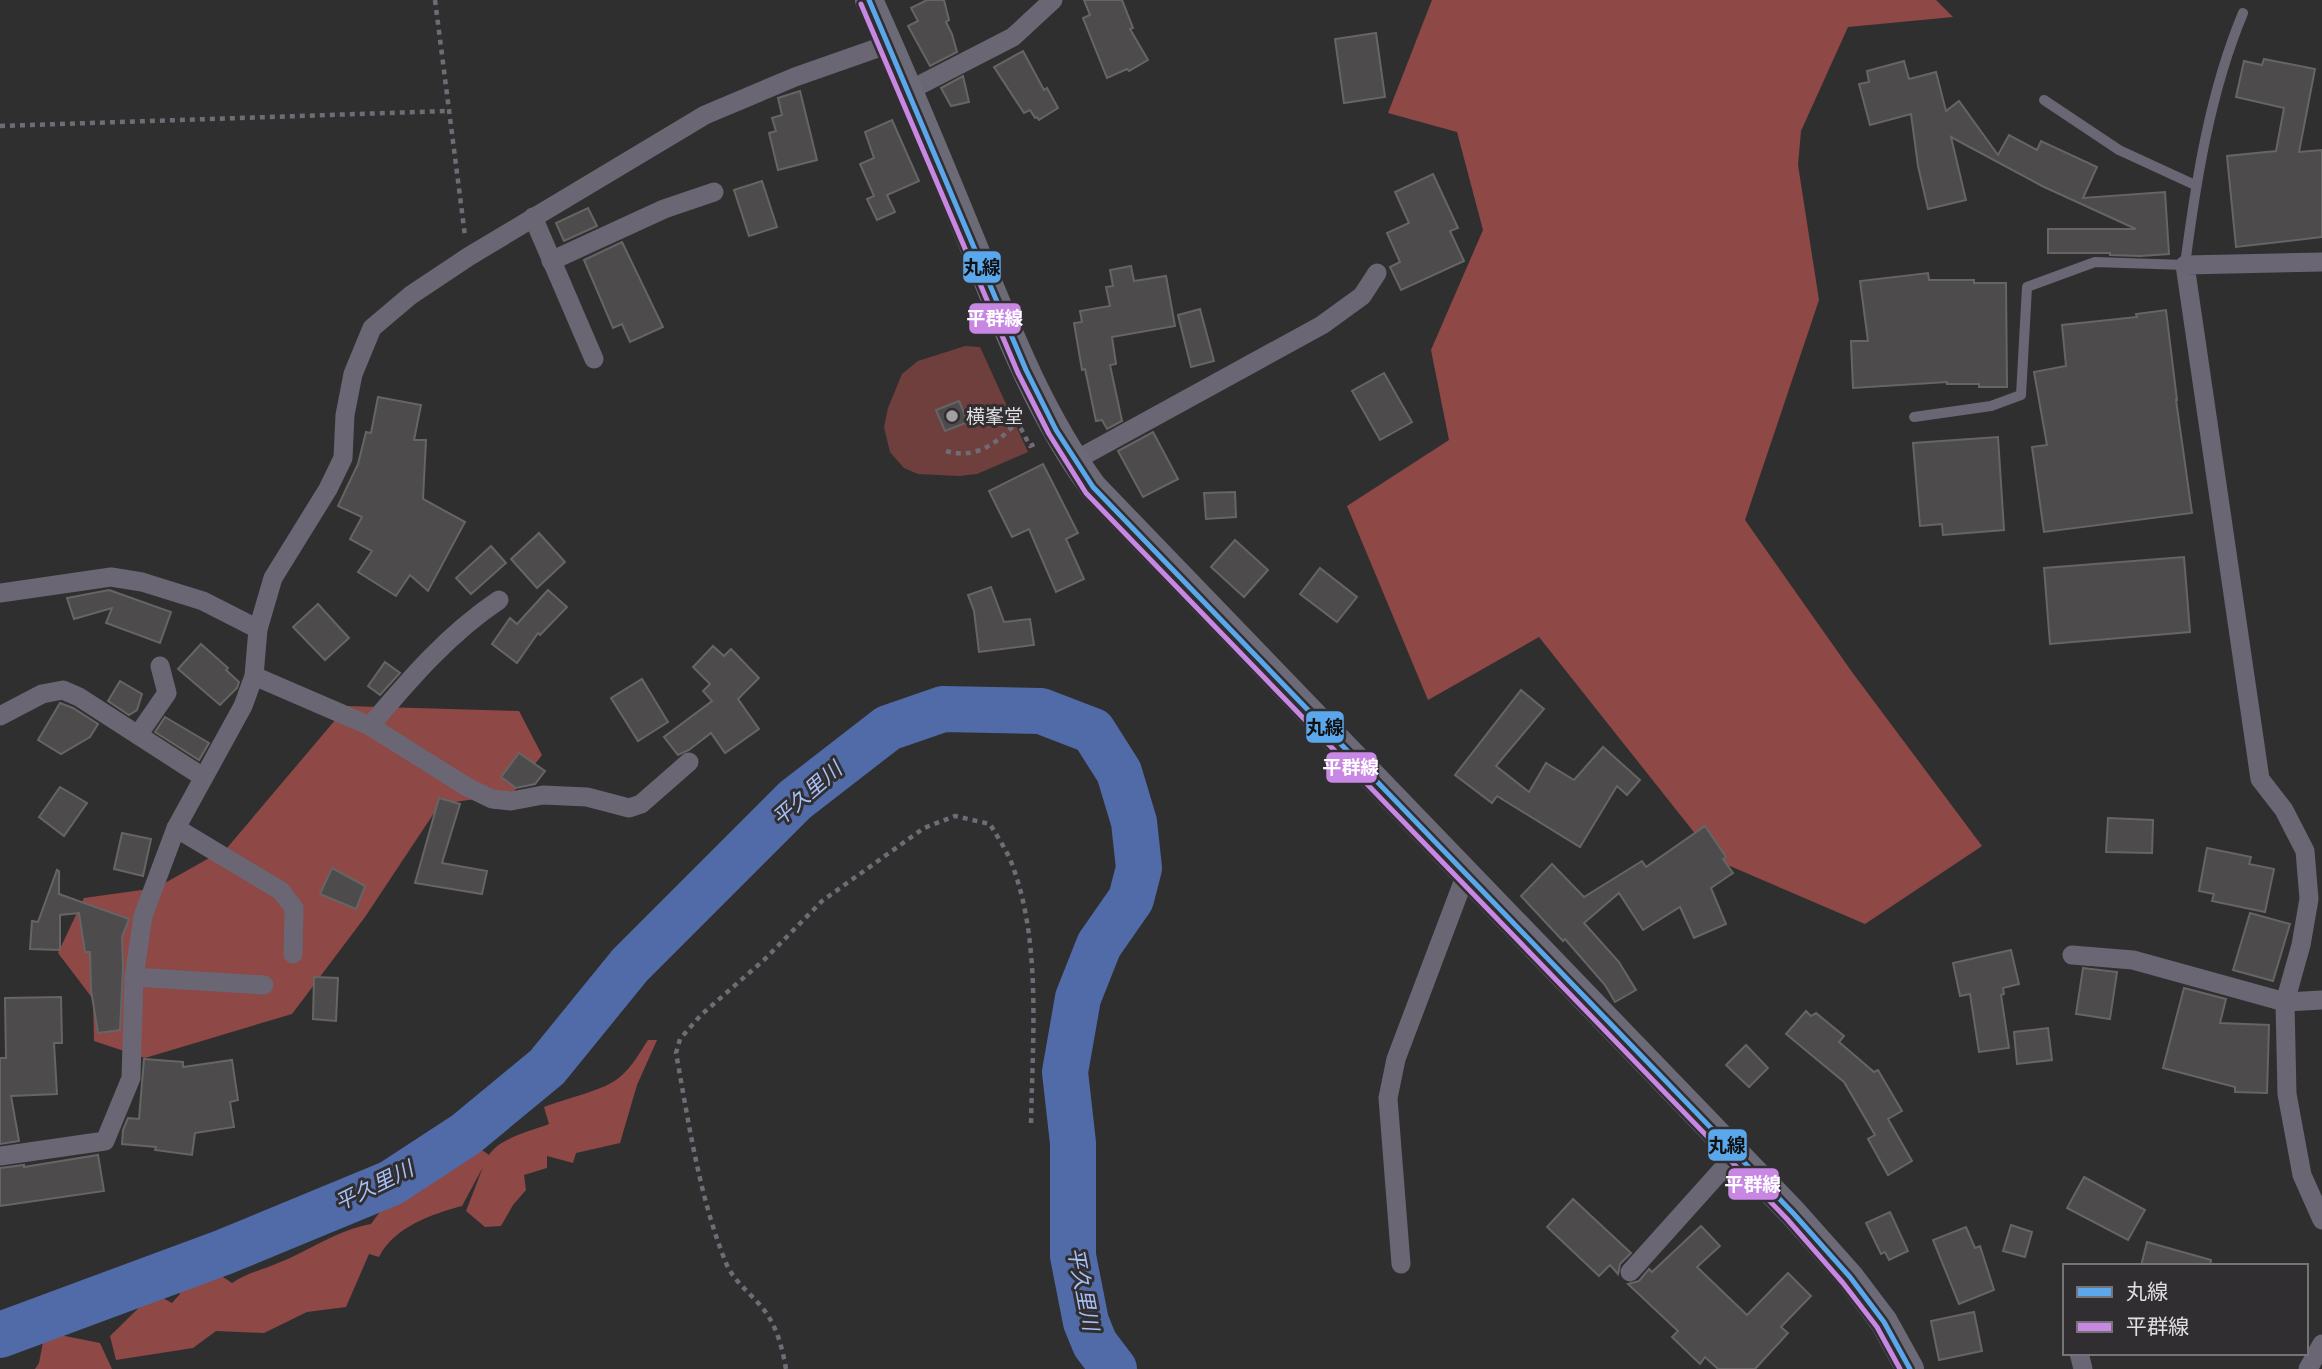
<svg xmlns="http://www.w3.org/2000/svg" width="2322" height="1369" font-family="Helvetica,'Noto Sans JP',sans-serif">
  <style>
    .green { fill: #6f3f3d }
    .forest { fill: #8e4846 }
    .lines { fill: none; stroke-linecap: round; stroke-linejoin: round }
    .river { stroke: #516ba8; stroke-width: 46 }
    .building { fill: #4d4b4c; stroke: #666566; stroke-width: 2 }
    .path { stroke: #6f6c76; stroke-width: 4.5; stroke-dasharray: 5 5; stroke-linecap: butt }
    .service { stroke: #6a6674; stroke-width: 10 }
    .minor { stroke: #6a6674; stroke-width: 19 }
    .secondary { stroke: #6c6a77; stroke-width: 28 }
    .bus-1-casing { stroke: #312e31; stroke-width: 10 }
    .bus-2-casing { stroke: #312e31; stroke-width: 10 }
    .bus-1 { stroke: #5aa8eb; stroke-width: 5 }
    .bus-2 { stroke: #c787e3; stroke-width: 5 }
    .poi-dot { fill: #a2a1a2; stroke: #312e31; stroke-width: 2.5 }
    .labels { text-anchor: middle; stroke-width: 6; stroke-linejoin: round; paint-order: stroke }
    .poi-label { font-size: 19px; fill: #e0dee0; stroke: #312e31; text-anchor: start }
    .water-label { font-size: 21px; font-style: italic; fill: #a6c0f7; stroke: #312e31 }
    .line-badge { stroke: #312e31; stroke-width: 2.5 }
    .badge-label { font-size: 19px; text-anchor: middle; font-weight: bold; fill: #fff }
    .pale-badge-label { font-size: 19px; text-anchor: middle; font-weight: bold; fill: #111 }
  </style>
  <rect width="100%" height="100%" fill="#302f30"/>
  <path class="green" d="M965 346 980 347 1028 452 977 474 959 476 918 474 904 468 890 452 884 427 888 408 902 374 918 361Z"/>
  <g class="forest">
    <path d="M1432 0H1936L1953 17 1848 27 1801 131 1798 165 1819 300 1745 520 1852 672 1982 846 1865 924 1716 860 1539 637 1428 700 1347 506 1449 440 1431 350 1483 230 1457 132 1388 113Z"/>
    <path d="M347 706 519 711 542 755 512 794 440 804 365 917 292 1014 145 1058 94 1041 93 999 58 953 84 898 156 888 227 848Z"/>
    <path d="M648 1040H657L637 1085 620 1143 576 1153 573 1163 547 1156V1168L524 1175 526 1190 513 1205 501 1226 485 1227 466 1211 483 1167 462 1206C432 1214 394 1227 379 1257L369 1254 346 1307 307 1312 264 1333 216 1331 193 1348 116 1360 110 1336 154 1293 172 1303 180 1294 176 1288 214 1271 232 1283C247 1273 262 1270 278 1263 309 1251 337 1230 371 1224L399 1186 448 1153 461 1154 475 1145 489 1155C499 1138 531 1131 549 1124L544 1107C564 1099 607 1090 621 1076 632 1067 640 1052 648 1040Z"/>
    <path d="M45 1332 100 1343 112 1369H35L39 1363Z"/>
  </g>
  <g class="lines">
    <path class="river" d="M0 1335 224 1252 391 1183 466 1134 547 1067 630 965 795 800 888 728 943 709 1041 711 1093 731 1119 772 1134 822 1139 868 1131 899 1099 945 1078 998 1065 1072 1073 1143V1256L1086 1322 1095 1344 1114 1369"/>
  </g>
  <g class="building">
    <path d="M927 0H944L949 20 946 22 952 34 957 52 930 66 908 26 918 21 911 8Z"/>
    <path d="M1084 0H1122L1133 28 1130 29 1148 60 1129 71 1127 69 1107 78 1083 18 1090 15Z"/>
    <path d="M1376 33 1385 97 1344 103 1335 39Z"/>
    <path d="M1023 51 1044 90 1047 88 1058 108 1039 120 1037 117 1035 118 1030 110 1024 113 994 67Z"/>
    <path d="M2264 59 2315 69 2299 152 2322 150V237L2236 247 2227 156 2276 151 2284 108 2236 97 2244 61 2262 65Z"/>
    <path d="M1904 61 1909 79 1936 72 1946 111 1959 101 1998 155 2009 135 2037 150 2041 141 2097 167 2083 198 2165 192 2169 254 2140 256 2110 255V253H2048V229H2136L2042 186 1951 137 1966 200 1928 209 1918 166 1911 114 1870 125 1859 84 1869 82 1867 71Z"/>
    <path d="M963 76 969 102 951 106 941 88Z"/>
    <path d="M800 91 817 160 778 170 769 133 776 131 772 118 782 115 778 98Z"/>
    <path d="M892 120 919 181 887 195 895 212 877 220 867 199 874 196 860 164 874 158 865 132Z"/>
    <path d="M1433 174 1458 228 1450 231 1464 261 1401 290 1390 267 1400 262 1387 233 1409 223 1395 192Z"/>
    <path d="M762 181 777 227 749 236 734 190Z"/>
    <path d="M588 208 597 226 564 241 556 223Z"/>
    <path d="M622 242 663 327 630 342 622 324 613 328 584 260Z"/>
    <path d="M1131 266 1134 281 1166 276 1175 326 1112 337 1116 364 1110 365 1122 421 1107 429 1102 420 1096 421 1085 369 1082 370 1074 323 1082 322 1080 311 1110 306 1106 287 1113 286 1110 270Z"/>
    <path d="M1928 273 1929 280H1974V283H2006L2007 387H1979V384H1947V382L1853 388 1851 341H1868L1860 281Z"/>
    <path d="M1200 309 1214 361 1191 367 1178 315Z"/>
    <path d="M2166 310 2177 400H2176L2192 513 2044 532 2032 447 2047 445 2034 372 2066 366 2062 325 2137 317 2136 314Z"/>
    <path d="M1384 373 1412 422 1380 440 1352 391Z"/>
    <path d="M378 397 421 405 414 440H426L423 499 465 522 428 591 410 575 396 596 358 572 372 551 350 539 362 517 338 506 358 464 366 432 371 433Z"/>
    <path d="M959 401 968 422 945 431 936 410Z"/>
    <path d="M1153 432 1178 479 1143 497 1118 451Z"/>
    <path d="M1998 437 2004 530 1943 535 1942 524 1920 526 1913 443Z"/>
    <path d="M1043 464 1078 533 1066 539 1084 579 1056 592 1029 529 1012 537 989 491Z"/>
    <path d="M1235 492 1236 517 1206 519 1204 493Z"/>
    <path d="M539 533 565 562 537 588 511 559Z"/>
    <path d="M1235 540 1268 570 1244 597 1211 567Z"/>
    <path d="M491 546 506 563 471 594 456 578Z"/>
    <path d="M2184 557 2190 632 2050 644 2044 568Z"/>
    <path d="M1320 568 1357 597 1337 622 1300 594Z"/>
    <path d="M991 587 1004 622 1030 619 1034 645 979 652 974 611 968 595Z"/>
    <path d="M109 590 171 612 160 643 106 623 112 608 74 619 67 598Z"/>
    <path d="M548 590 567 607 540 635 538 633 517 663 492 644 510 618 517 624Z"/>
    <path d="M318 604 349 638 325 660 293 627Z"/>
    <path d="M201 644 228 668 226 670 239 682 237 688 220 705 178 669Z"/>
    <path d="M713 646 724 656 731 649 759 678 738 699 759 729 725 753 711 733 689 750 678 755 664 737 712 701 703 691 710 684 693 667Z"/>
    <path d="M385 662 400 673 380 695 368 686Z"/>
    <path d="M642 679 668 722 638 741 611 698Z"/>
    <path d="M120 681 142 694 137 710 129 715 108 701Z"/>
    <path d="M1521 690 1544 709 1496 766 1529 792 1546 763 1574 780 1603 747 1640 780 1627 795 1617 786 1580 847 1497 796 1492 803 1455 775Z"/>
    <path d="M60 703 73 708 98 724 90 737 61 754 38 740Z"/>
    <path d="M165 717 209 743 199 760 155 732Z"/>
    <path d="M519 753 545 771 535 784 516 788 501 777Z"/>
    <path d="M60 787 87 803 64 836 39 817Z"/>
    <path d="M439 798 460 804 442 863 487 871 482 894 415 883Z"/>
    <path d="M2108 818 2153 820 2152 853 2106 852Z"/>
    <path d="M1705 826 1726 857 1723 859 1733 873 1711 888 1726 924 1694 938 1680 907 1643 930 1619 893 1584 923 1619 962 1636 990 1615 1002 1605 985 1565 939 1563 941 1521 896 1552 864 1584 897 1642 861 1646 867Z"/>
    <path d="M122 833 151 839 143 876 114 869Z"/>
    <path d="M2207 848 2251 857 2249 864 2274 869 2265 912 2212 901 2214 894 2199 891Z"/>
    <path d="M332 868 365 886 356 909 320 894Z"/>
    <path d="M57 870 59 871V894L129 919 122 937 123 967 120 1030 98 1033 91 990 90 952H85L79 913 60 915V950L30 949 32 921 38 922Z"/>
    <path d="M2250 913 2290 924 2273 981 2233 970Z"/>
    <path d="M2011 950 2019 984 2003 988 2004 994 2001 995 2009 1048 1979 1052 1970 994 1960 996 1953 963Z"/>
    <path d="M2083 968 2117 972 2110 1019 2076 1014Z"/>
    <path d="M314 977 338 978 336 1021 313 1019Z"/>
    <path d="M2184 988 2226 999 2220 1023 2269 1025 2267 1093 2235 1092V1087L2163 1068Z"/>
    <path d="M61 997 62 1043H54L57 1094 11 1096 19 1141 0 1144V1058H6L5 998Z"/>
    <path d="M1806 1011 1811 1016 1816 1013 1844 1036 1839 1042 1874 1072 1878 1070 1902 1111 1888 1119 1912 1161 1888 1175 1868 1139 1875 1135 1844 1082 1786 1034Z"/>
    <path d="M2048 1028 2052 1060 2017 1064 2014 1032Z"/>
    <path d="M1746 1045 1768 1068 1749 1087 1726 1065Z"/>
    <path d="M144 1059 183 1062V1067L232 1060 238 1100 230 1102 234 1127 195 1133 192 1155 155 1150 156 1147 122 1144 123 1130 128 1118 139 1119Z"/>
    <path d="M98 1155 104 1191 0 1206V1168L24 1165V1167Z"/>
    <path d="M2084 1177 2145 1210 2128 1240 2067 1208Z"/>
    <path d="M1573 1199 1631 1253 1620 1264 1618 1274 1610 1265 1599 1276 1547 1227Z"/>
    <path d="M1890 1212 1908 1251 1889 1260 1885 1252 1881 1254 1866 1223Z"/>
    <path d="M2011 1225 2032 1232 2025 1257 2003 1251Z"/>
    <path d="M1701 1226 1720 1246 1697 1267 1747 1315 1788 1273 1811 1296 1781 1327 1788 1333 1755 1369H1718L1705 1357 1700 1364 1672 1337 1678 1331 1628 1284 1639 1281 1649 1269 1652 1272Z"/>
    <path d="M1966 1227 1975 1248 1980 1246 1994 1290 1959 1304 1933 1240Z"/>
    <path d="M2147 1242 2211 1260 2210 1266H2141Z"/>
    <path d="M1974 1312 1982 1351 1939 1360 1931 1321Z"/>
  </g>
  <g class="lines">
    <g class="path">
      <path d="M435 0 465 236"/>
      <path d="M0 126 448 111"/>
      <path d="M946 451C975 460 999 443 1017 421L1030 446 1035 444"/>
      <path d="M786 1369C782 1346 776 1323 760 1305 748 1291 733 1280 726 1263 699 1196 689 1124 676 1053L680 1039 701 1015 765 959 822 901 924 828 955 816 990 824C998 838 1008 852 1013 867 1042 946 1032 1044 1031 1128"/>
    </g>
    <g class="service">
      <path d="M2044 100 2119 150 2195 185"/>
      <path d="M1914 417 1991 406 2021 395 2027 287 2095 262 2185 265C2196 180 2210 92 2243 13"/>
    </g>
    <g class="minor">
      <path d="M910 90 1013 37 1053 0"/>
      <path d="M533 217 594 359"/>
      <path d="M551 261 664 209 714 192"/>
      <path d="M2322 262 2185 265 2260 779 2284 810 2305 851 2309 899 2301 945 2285 1002 2287 1094 2302 1175 2322 1220"/>
      <path d="M1074 461 1322 325 1362 296 1377 273"/>
      <path d="M0 593 111 577 142 582 203 601 258 629"/>
      <path d="M254 676 370 726 467 787 492 799 511 801 543 795 587 797 629 808 641 804 689 762"/>
      <path d="M0 716 42 694 63 690 79 697 203 777"/>
      <path d="M370 726C409 680 448 634 499 600"/>
      <path d="M138 735 167 693 160 666"/>
      <path d="M176 828 281 891 294 908 293 954"/>
      <path d="M2072 955 2133 960 2285 1002 2322 1000"/>
      <path d="M134 977 264 985"/>
      <path d="M0 1156 105 1141 131 1078 134 977 143 916 176 828 243 706 254 676 258 629 273 578 328 489 343 458 345 415 353 374 372 328 411 295 468 257 705 115 795 77 889 44"/>
      <path d="M1401 1264 1388 1098 1396 1059 1466 874"/>
      <path d="M1630 1272 1736 1154"/>
      <path d="M2079 1353 2083 1369"/>
      <path d="M2308 1369 2322 1344"/>
    </g>
    <path class="secondary" d="M869 0C906 81 939 162 973 245 1007 329 1039 413 1093 487L1793 1213 1850 1277 1884 1322 1910 1369"/>
    <defs>
      <path id="bus-1" d="M869 0 1026 370 1056 430 1093 487 1793 1213 1850 1277 1884 1322 1910 1369"/>
      <path id="bus-2" d="M861 4 1018 373 1049 434 1086 493 1787 1219 1843 1283 1877 1327 1900 1369"/>
    </defs>
    <use href="#bus-1" class="bus-1-casing"/>
    <use href="#bus-2" class="bus-2-casing"/>
    <use href="#bus-1" class="bus-1"/>
    <use href="#bus-2" class="bus-2"/>
  </g>
  <circle class="poi-dot" cx="952" cy="416" r="7"/>
  <g class="labels">
    <g class="poi-label">
      <text x="966" y="423">横峯堂</text>
    </g>
    <g class="water-label">
      <text transform="translate(807 794) rotate(-41)" y="7">平久里川</text>
      <text transform="translate(374 1186) rotate(-26)" y="7">平久里川</text>
      <text transform="translate(1083 1289) rotate(79)" y="7">平久里川</text>
    </g>
  </g>
  <g class="line-badge">
    <rect x="962" y="250" width="40" height="34" rx="7" fill="#5aa8eb"/>
    <rect x="968" y="302" width="54" height="33" rx="7" fill="#c787e3"/>
    <rect x="1305" y="710" width="40" height="34" rx="7" fill="#5aa8eb"/>
    <rect x="1325" y="751" width="53" height="33" rx="7" fill="#c787e3"/>
    <rect x="1707" y="1128" width="41" height="34" rx="7" fill="#5aa8eb"/>
    <rect x="1727" y="1167" width="53" height="34" rx="7" fill="#c787e3"/>
  </g>
  <g class="badge-label">
    <text x="995" y="325">平群線</text>
    <text x="1351" y="774">平群線</text>
    <text x="1753" y="1191">平群線</text>
  </g>
  <g class="pale-badge-label">
    <text x="982" y="274">丸線</text>
    <text x="1325" y="734">丸線</text>
    <text x="1727" y="1152">丸線</text>
  </g>
  <rect x="2063" y="1264" width="245" height="91" fill="#312e31" stroke="#777477" stroke-width="2"/>
  <rect x="2077" y="1287" width="35" height="10" fill="#5aa8eb" stroke="#777477" stroke-width="2"/>
  <text x="2126" y="1299" font-size="21" fill="#e0dee0">丸線</text>
  <rect x="2077" y="1322" width="35" height="10" fill="#c787e3" stroke="#777477" stroke-width="2"/>
  <text x="2126" y="1334" font-size="21" fill="#e0dee0">平群線</text>
</svg>
